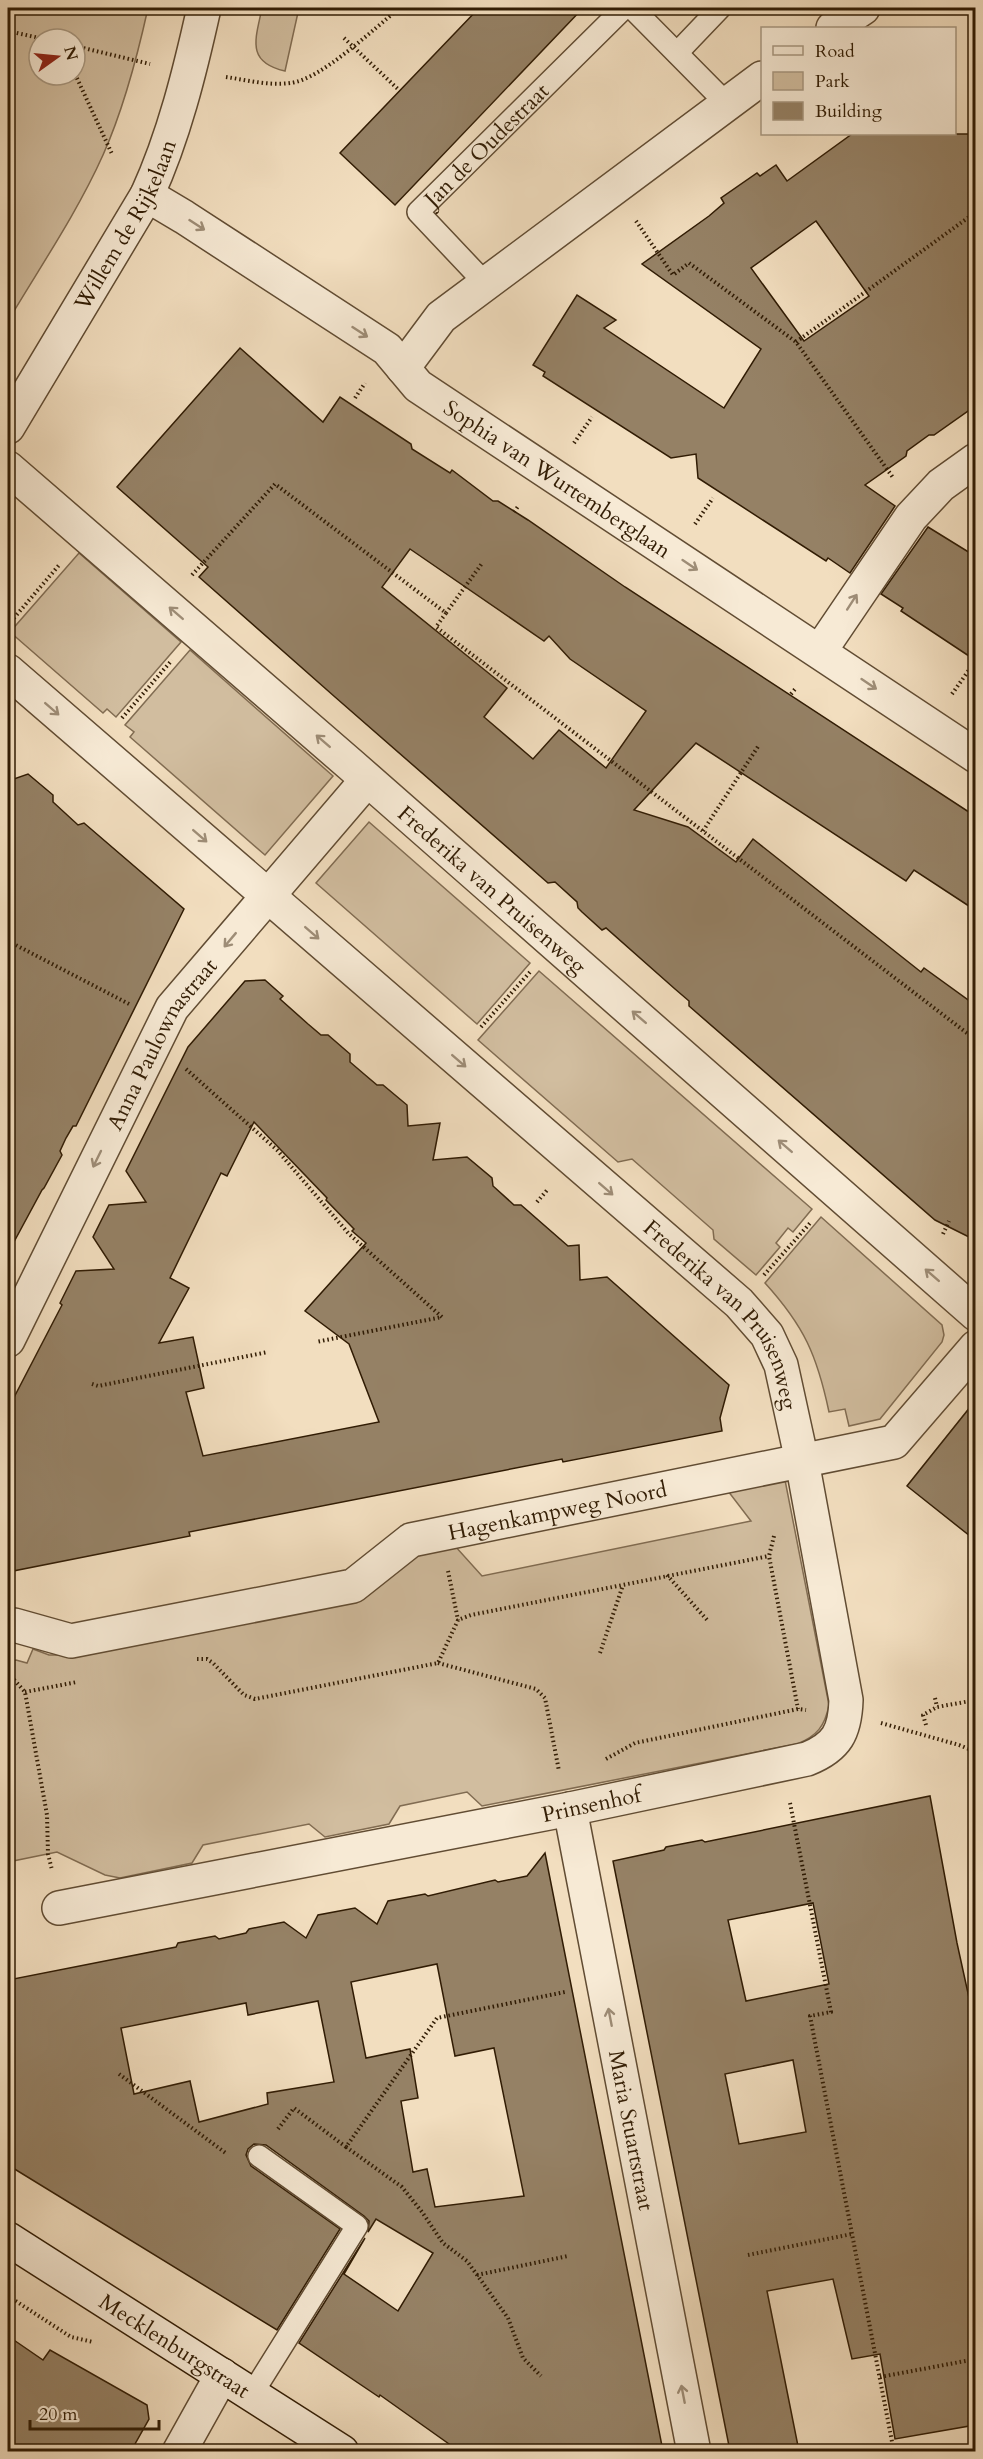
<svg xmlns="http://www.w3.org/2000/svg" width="983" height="2459" font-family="Cardo,serif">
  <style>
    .green { fill: #d1bd9f; stroke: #816c52; stroke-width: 1.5; fill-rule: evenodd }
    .building { fill: #958165; stroke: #311c04; stroke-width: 1.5; fill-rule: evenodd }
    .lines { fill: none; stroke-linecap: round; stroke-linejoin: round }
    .service-casing { stroke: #614c33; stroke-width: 24 }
    .minor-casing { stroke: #614c33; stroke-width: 36 }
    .tertiary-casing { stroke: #614c33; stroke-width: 36 }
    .secondary-casing { stroke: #311c04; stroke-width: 36 }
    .path { stroke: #311c04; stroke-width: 4; stroke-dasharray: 1.5 3; stroke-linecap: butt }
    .service { stroke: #f7ead5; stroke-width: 21 }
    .minor { stroke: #f7ead5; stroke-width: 33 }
    .tertiary { stroke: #f7ead5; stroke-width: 33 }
    .secondary { stroke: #f7ead5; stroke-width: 33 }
    .oneway { stroke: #9e8d77 }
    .labels { text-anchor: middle; stroke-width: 5; stroke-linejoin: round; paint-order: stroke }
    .street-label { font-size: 22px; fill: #311c04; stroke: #f7ead5 }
  </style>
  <rect width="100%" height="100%" fill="#f2debf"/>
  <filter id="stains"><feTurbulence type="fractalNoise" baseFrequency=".00333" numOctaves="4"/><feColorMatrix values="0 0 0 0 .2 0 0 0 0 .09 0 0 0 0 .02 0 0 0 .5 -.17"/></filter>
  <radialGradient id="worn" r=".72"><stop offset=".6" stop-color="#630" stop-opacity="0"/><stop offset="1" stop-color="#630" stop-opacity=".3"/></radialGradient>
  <g class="green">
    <path d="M8 8H148C137 58 124 108 103 155 77 213 40 267 8 321ZM39 39H75V75H39Z"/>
    <path d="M262 8H299L285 71C245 62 256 38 262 8Z"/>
    <path d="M79 553 181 642 116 717 107 709 103 713 10 632Z"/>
    <path d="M190 650 333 776 265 855 130 737 134 732 125 725Z"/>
    <path d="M369 822 530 963 477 1024 316 883Z"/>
    <path d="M539 971 812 1209 793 1232 788 1228 776 1243 780 1247 756 1275 714 1239 713 1230 632 1159 618 1162 478 1040Z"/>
    <path d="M821 1217 942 1325 944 1335 942 1342 880 1419 849 1426 845 1409 829 1412C817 1355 804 1326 765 1283Z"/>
    <path d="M785 1480 829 1705C825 1726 817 1736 797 1744L482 1806 467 1792 400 1806 389 1824 325 1837 309 1824 203 1845 192 1863 120 1878 105 1875 57 1852 8 1862V1662L16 1660 27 1663 33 1649 49 1655H72L367 1596 417 1555 455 1546 482 1576 751 1521 728 1491Z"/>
  </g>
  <g class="building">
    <path d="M479 8H583L395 205 340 153Z"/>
    <path d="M852 134H975V406L934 435H929L907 451 906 456 865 485 895 506 850 573 828 558 826 561 698 478 696 454 671 458 543 376 545 372 533 365 577 295 616 320 604 328 724 408 761 349 642 264 709 216 724 203 721 198 757 173 760 176 776 165 787 181ZM816 221 869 296 804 341 751 268Z"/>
    <path d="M240 348 323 422 340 397 411 444 412 449 450 473 452 470 493 501H498L528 520 625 587 975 816V910L914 870 906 881 696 743 634 810 688 827 736 862 753 839 921 972 924 968 975 1005V1240L935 1220 689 1006V1001L675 989 606 928 602 930 582 912 578 908 577 902 555 882 548 883 335 697 199 577 208 567 117 487ZM410 549 544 641 549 636 570 659 646 711 606 768 559 730 533 759 484 717 507 688 382 587Z"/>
    <path d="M928 527 975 556V660L901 611 903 608 881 594Z"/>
    <path d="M28 774 53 795V802L78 825 84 823 184 909 76 1126H73L66 1138 60 1151 62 1155 44 1188 42 1190 8 1253V781Z"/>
    <path d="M265 980 283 996 280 999 308 1024 321 1035H328L350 1054V1062L364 1074 377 1085H383L407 1105 408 1126 440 1123 433 1160 467 1157 492 1178 493 1186 514 1205H521L568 1246 579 1245 580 1280 607 1277 729 1385 720 1418 722 1431 563 1462 562 1459 189 1532 190 1536 8 1572V1409L62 1305 60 1303 76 1271 114 1269 93 1237 109 1205 146 1202 126 1171 188 1047 245 981ZM254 1122 327 1198 326 1200 354 1229 352 1231 366 1243 305 1311 349 1344 379 1422 203 1456 186 1392 204 1388 193 1337 159 1343 189 1288 170 1278 221 1173 227 1176Z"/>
    <path d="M975 1401V1540L907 1486Z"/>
    <path d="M930 1796 957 1943 975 2025V2425L895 2439 880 2354 852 2359 833 2279 767 2291 799 2451H730L613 1861 664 1850 666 1847 702 1840 705 1842ZM813 1903 829 1984 746 2001 728 1920ZM793 2060 806 2132 739 2144 725 2074Z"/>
    <path d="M545 1853 663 2451H459L380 2395 379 2397 299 2343 365 2238 344 2274 398 2311 433 2253 376 2219 368 2232 369 2221 364 2216 266 2145 254 2144 248 2149 246 2155 251 2166 340 2229 277 2330 8 2165V1980L176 1947 178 1943 215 1936 219 1939 246 1933 249 1929 284 1922 306 1938 318 1915 355 1908 377 1924 388 1901 425 1894 428 1896 495 1880 498 1882 527 1876ZM437 1964 455 2056 494 2048 524 2196 435 2207 427 2169 413 2172 401 2101 418 2098 410 2049 366 2058 351 1982ZM318 2001 334 2082 267 2093 268 2104 199 2122 190 2081 134 2094 121 2028 246 2003 248 2015Z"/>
    <path d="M8 2336 43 2360 50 2350 147 2405 149 2419 131 2451H8Z"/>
  </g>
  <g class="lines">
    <defs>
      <g id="service">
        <path d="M632 8 726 103"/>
        <path d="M677 53 720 8"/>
        <path id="s1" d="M486 284 418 212 624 8"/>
        <path d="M252 2394 357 2226 259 2156"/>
      </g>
      <g id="minor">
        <path d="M833 28 863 8"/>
        <path id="s2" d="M147 195 184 217 387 349 418 386 976 756"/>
        <path d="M403 368 441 317 762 78"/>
        <path id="s3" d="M8 468 351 765 976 1314"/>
        <path d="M820 651 911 517 941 485 976 460"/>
        <path id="s4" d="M8 671 739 1303 767 1335 781 1365 802 1461 846 1700C845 1732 837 1747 807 1759L570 1809 59 1908"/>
        <path id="s5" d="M8 1340 172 1008 367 780"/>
        <path id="s6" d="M8 1626 14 1625 71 1641 353 1586 411 1540 894 1442 976 1347"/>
        <path id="s7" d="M570 1809 694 2452"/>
        <path d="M179 2452 222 2375"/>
      </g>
      <g id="tertiary">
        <path id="s8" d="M8 427 147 195C174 136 190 71 204 8"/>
      </g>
      <g id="secondary">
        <path id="s9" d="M8 2239 342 2452"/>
      </g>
    </defs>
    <use href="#service" class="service-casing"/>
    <use href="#minor" class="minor-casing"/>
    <use href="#tertiary" class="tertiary-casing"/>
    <use href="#secondary" class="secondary-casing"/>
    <g class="path">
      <path d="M8 31 44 39"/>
      <path d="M344 38 400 91"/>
      <path d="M75 46 150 64"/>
      <path d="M75 74 112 154"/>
      <path d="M226 77C247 80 269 86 290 83 321 80 374 28 400 8"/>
      <path d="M636 221 673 275 689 263 796 342 894 479"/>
      <path d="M796 342 976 212"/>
      <path d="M355 398 365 383"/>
      <path d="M574 443 592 417"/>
      <path d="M514 512 519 505"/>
      <path d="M695 524 713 498"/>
      <path d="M192 575 275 484 446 613 436 627 976 1040"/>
      <path d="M446 613 483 562"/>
      <path d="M8 625 60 564"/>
      <path d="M791 694 796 688"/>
      <path d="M952 694 969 670"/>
      <path d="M122 718 172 660"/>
      <path d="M703 831 759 745"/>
      <path d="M8 941 129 1004"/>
      <path d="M481 1027 530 972"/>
      <path d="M186 1069 277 1150 349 1234 442 1317 316 1342"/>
      <path d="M537 1202 548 1189"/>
      <path d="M943 1234 949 1221"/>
      <path d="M764 1275 811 1222"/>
      <path d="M92 1384 98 1386 268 1352"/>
      <path d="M774 1536 769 1556 798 1709"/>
      <path d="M448 1571 458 1620"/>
      <path d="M667 1575 708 1621"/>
      <path d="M600 1653 623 1585"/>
      <path d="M197 1659H207L213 1663 244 1695 255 1699 438 1663 458 1620 471 1615 769 1556"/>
      <path d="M438 1663 536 1689 545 1698 559 1771"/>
      <path d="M8 1673 25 1692 47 1815 48 1854 52 1870"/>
      <path d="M25 1692 77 1682"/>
      <path d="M935 1698 937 1707"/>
      <path d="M881 1723 959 1745 976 1752"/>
      <path d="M926 1725 923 1715 937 1707 976 1700"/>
      <path d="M606 1759 635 1743 798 1709 806 1710"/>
      <path d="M790 1803 831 2012 810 2016 894 2452"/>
      <path d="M119 2074 227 2154"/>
      <path d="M278 2129 294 2108 346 2147 437 2018 565 1992"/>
      <path d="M346 2147 402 2187 422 2212 443 2243 467 2261 508 2318 523 2358 541 2376"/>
      <path d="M748 2255 852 2234"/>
      <path d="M477 2275 568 2256"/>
      <path d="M8 2296 71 2337 93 2342"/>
      <path d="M880 2377 976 2359"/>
    </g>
    <use href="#service" class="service"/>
    <use href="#minor" class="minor"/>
    <use href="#tertiary" class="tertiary"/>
    <use href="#secondary" class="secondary"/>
  </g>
  <defs><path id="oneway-shaft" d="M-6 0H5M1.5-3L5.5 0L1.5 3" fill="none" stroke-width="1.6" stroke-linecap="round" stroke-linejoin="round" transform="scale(1.5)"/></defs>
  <g class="oneway">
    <use href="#oneway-shaft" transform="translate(197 225) rotate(33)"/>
    <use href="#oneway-shaft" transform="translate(360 332) rotate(33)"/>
    <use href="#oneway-shaft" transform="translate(690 565) rotate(34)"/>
    <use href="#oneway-shaft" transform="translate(852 602) rotate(-57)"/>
    <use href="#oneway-shaft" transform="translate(176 613) rotate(-139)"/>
    <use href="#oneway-shaft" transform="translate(869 684) rotate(34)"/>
    <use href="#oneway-shaft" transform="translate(52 709) rotate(41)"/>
    <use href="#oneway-shaft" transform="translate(323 741) rotate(-139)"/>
    <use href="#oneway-shaft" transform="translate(200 836) rotate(41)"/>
    <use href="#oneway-shaft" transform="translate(312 933) rotate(41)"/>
    <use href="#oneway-shaft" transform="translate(230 940) rotate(130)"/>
    <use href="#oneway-shaft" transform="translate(639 1017) rotate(-139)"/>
    <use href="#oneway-shaft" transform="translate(459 1061) rotate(41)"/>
    <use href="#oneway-shaft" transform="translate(785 1146) rotate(-139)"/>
    <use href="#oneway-shaft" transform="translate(97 1159) rotate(116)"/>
    <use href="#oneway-shaft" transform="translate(606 1189) rotate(41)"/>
    <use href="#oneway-shaft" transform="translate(932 1275) rotate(-139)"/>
    <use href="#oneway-shaft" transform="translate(610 2017) rotate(-101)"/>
    <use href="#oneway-shaft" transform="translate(683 2394) rotate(-101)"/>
  </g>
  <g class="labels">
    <g class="street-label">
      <text dy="8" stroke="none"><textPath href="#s1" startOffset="195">Jan de Oudestraat</textPath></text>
      <text dy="8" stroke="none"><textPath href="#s8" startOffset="234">Willem de Rijkelaan</textPath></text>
      <text dy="8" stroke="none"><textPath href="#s2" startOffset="501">Sophia van Wurtemberglaan</textPath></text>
      <text dy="8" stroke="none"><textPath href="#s3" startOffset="642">Frederika van Pruisenweg</textPath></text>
      <text dy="8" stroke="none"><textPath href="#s5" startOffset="334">Anna Paulownastraat</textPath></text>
      <text dy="8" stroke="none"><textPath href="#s4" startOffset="966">Frederika van Pruisenweg</textPath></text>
      <text dy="8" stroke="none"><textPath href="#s6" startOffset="576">Hagenkampweg Noord</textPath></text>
      <text transform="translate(591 1804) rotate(-12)" y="8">Prinsenhof</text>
      <text dy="8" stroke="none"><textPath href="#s7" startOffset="327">Maria Stuartstraat</textPath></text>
      <text dy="8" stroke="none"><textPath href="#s9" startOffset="198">Mecklenburgstraat</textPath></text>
    </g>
  </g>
  <rect width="983" height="2459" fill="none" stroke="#f2debf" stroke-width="30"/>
  <rect x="9" y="9" width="965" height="2441" fill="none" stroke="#311c04" stroke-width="3"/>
  <rect x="15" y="15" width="953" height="2429" fill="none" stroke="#311c04" stroke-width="1.5"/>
  <rect x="761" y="27" width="195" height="108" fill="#f7ead5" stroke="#a89881" stroke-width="1.5"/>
  <rect x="773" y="46" width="30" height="9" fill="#f7ead5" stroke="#a89881" stroke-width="1.5"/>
  <text x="815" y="57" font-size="18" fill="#311c04">Road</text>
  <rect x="773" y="72" width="30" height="18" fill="#d1bd9f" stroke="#a89881" stroke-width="1.5"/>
  <text x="815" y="87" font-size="18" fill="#311c04">Park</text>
  <rect x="773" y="102" width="30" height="18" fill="#958165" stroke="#a89881" stroke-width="1.5"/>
  <text x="815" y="117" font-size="18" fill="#311c04">Building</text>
  <g transform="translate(57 57) rotate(75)"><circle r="28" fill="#f7ead5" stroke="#a89881" stroke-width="1.5"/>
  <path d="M0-4.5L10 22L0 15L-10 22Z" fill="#8f2418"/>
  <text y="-9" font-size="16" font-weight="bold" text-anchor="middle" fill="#311c04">N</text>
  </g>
  <path d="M30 2420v9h129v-9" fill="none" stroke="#311c04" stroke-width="3"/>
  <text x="39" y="2420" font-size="18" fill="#311c04" stroke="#f7ead5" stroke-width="4.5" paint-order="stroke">20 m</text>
  <rect width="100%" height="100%" filter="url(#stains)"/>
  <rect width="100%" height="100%" fill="url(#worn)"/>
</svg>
